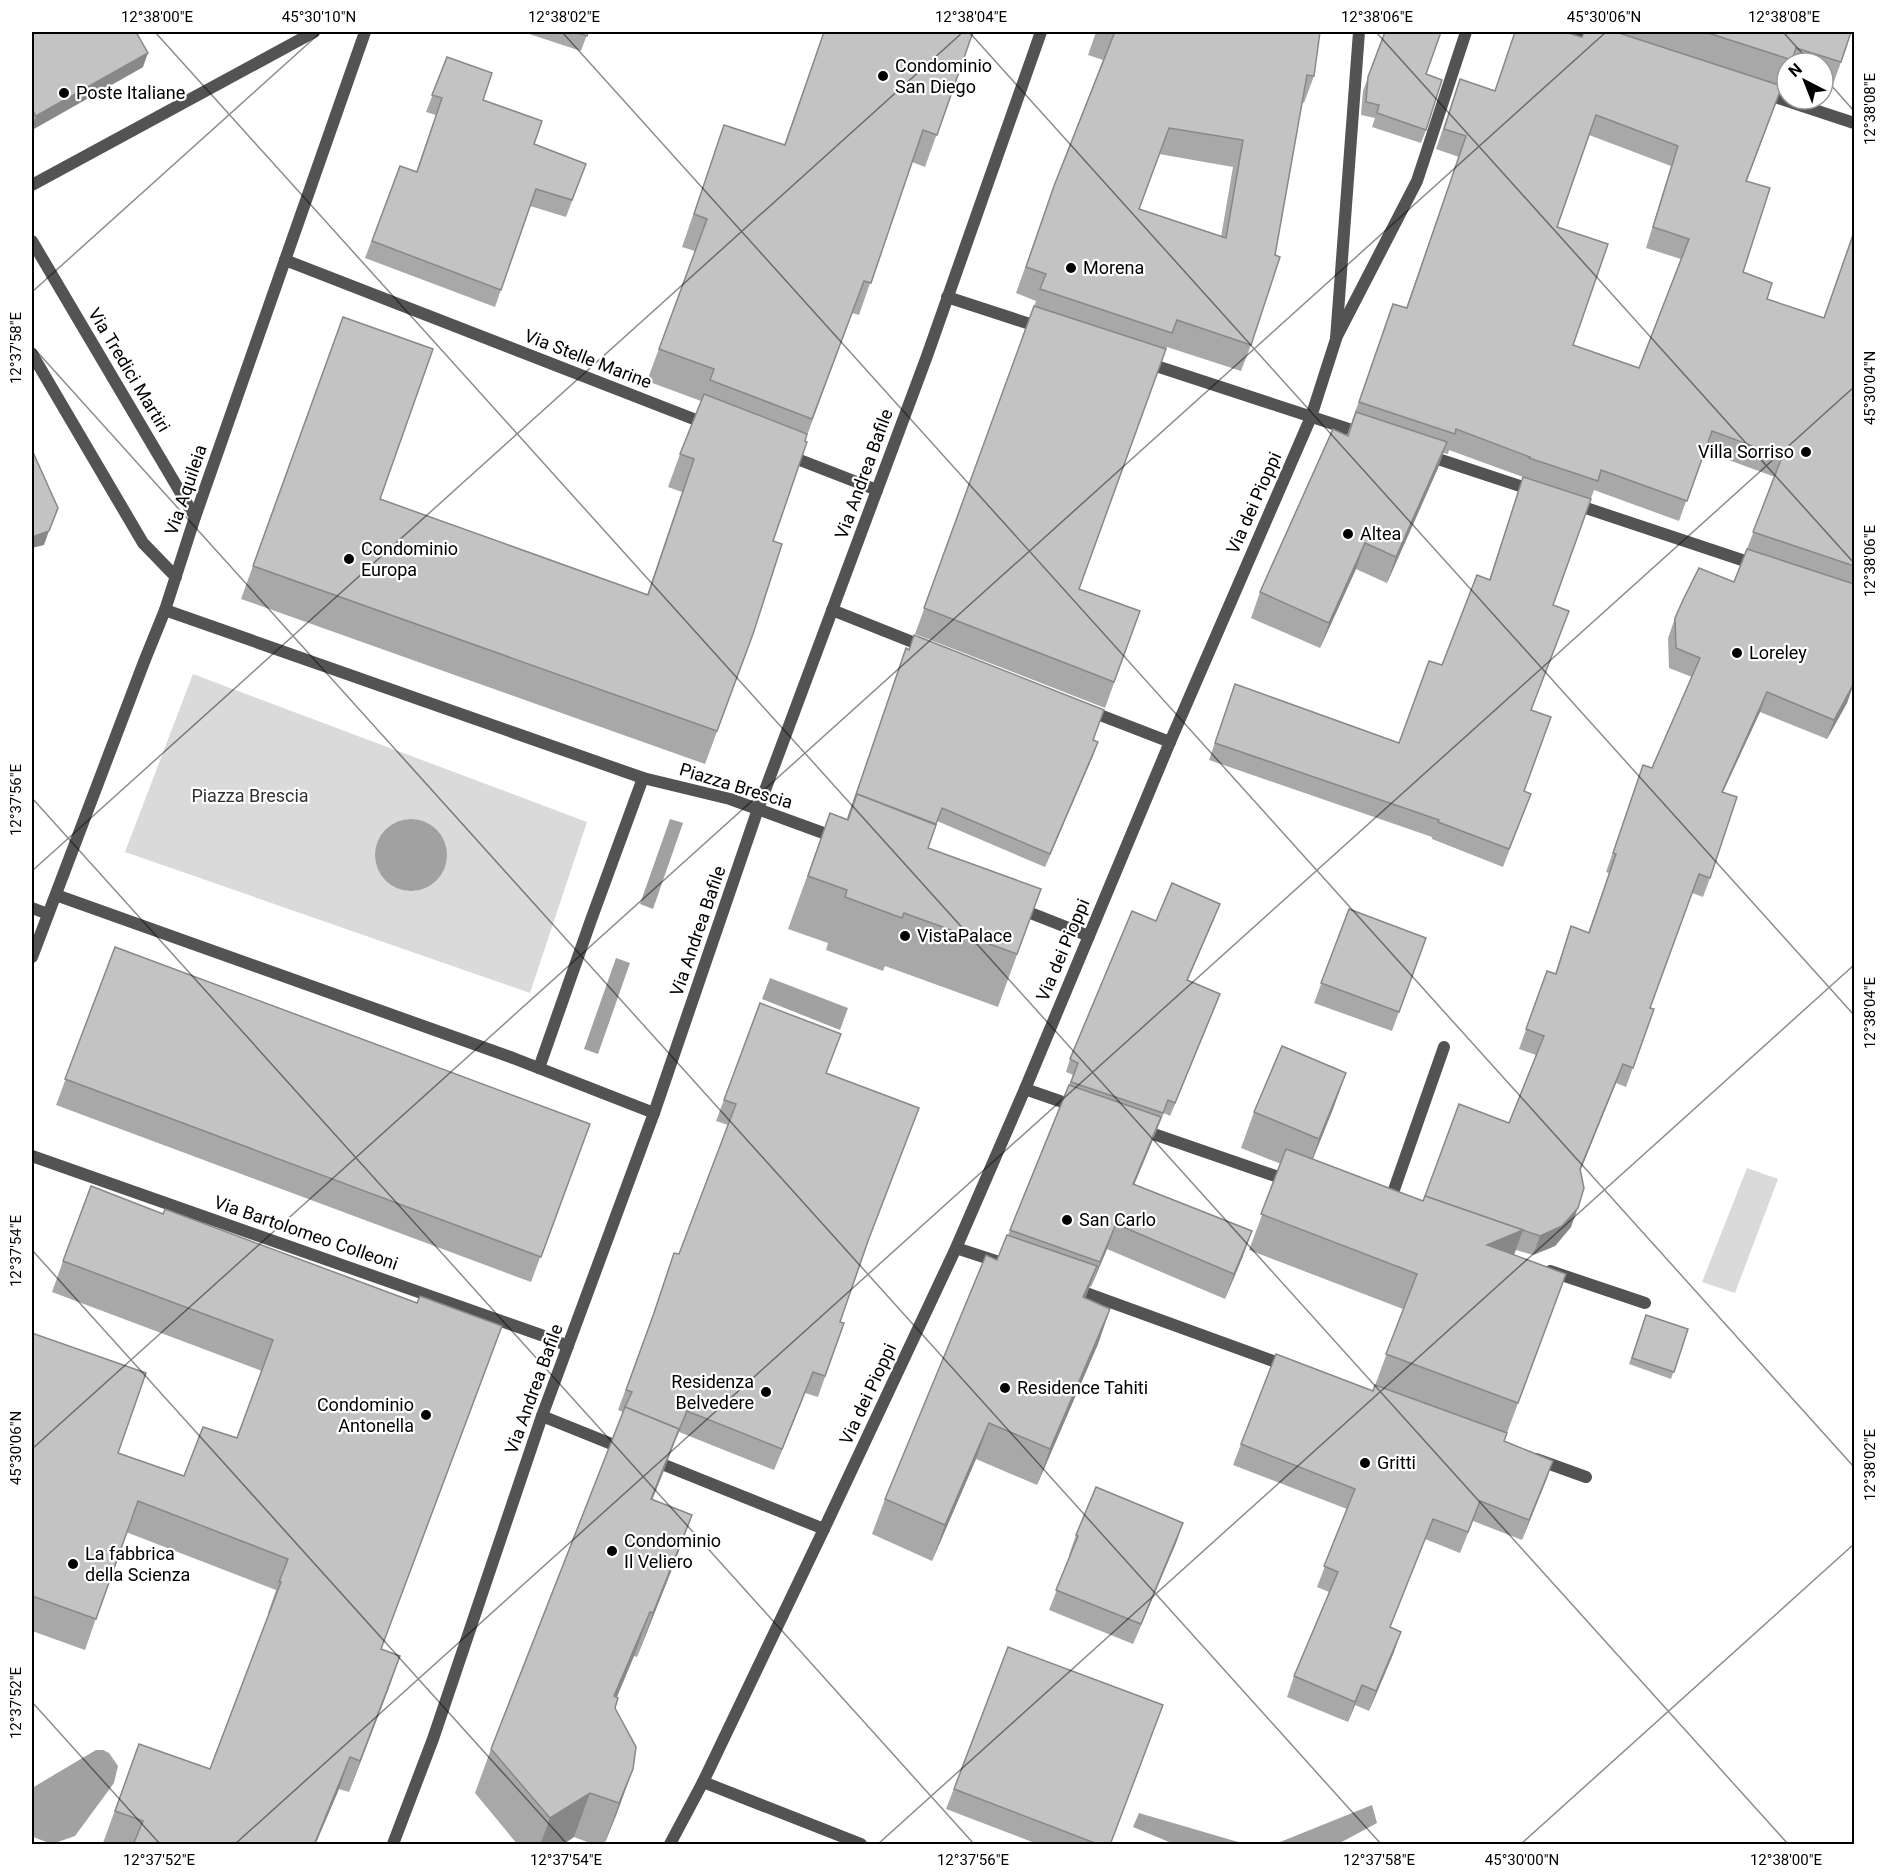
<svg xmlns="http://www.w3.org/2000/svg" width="1886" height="1876" font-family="Roboto,sans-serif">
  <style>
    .green { fill: #dadada }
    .water { fill: #a1a1a1 }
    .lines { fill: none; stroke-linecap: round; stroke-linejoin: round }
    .service { stroke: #535353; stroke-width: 12 }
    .minor { stroke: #535353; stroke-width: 12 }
    .tertiary { stroke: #535353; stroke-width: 12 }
    .wall { fill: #a8a8a8; fill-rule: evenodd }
    .shaded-wall { fill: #888 }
    .building { fill: #c3c3c3; stroke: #888; stroke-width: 1.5; fill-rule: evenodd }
    .ticks { fill: none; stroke: #000; stroke-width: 1.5; stroke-opacity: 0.45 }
    .poi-dot { fill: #000; stroke: #fff; stroke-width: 2 }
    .labels { text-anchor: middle; stroke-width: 4.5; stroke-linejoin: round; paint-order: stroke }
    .poi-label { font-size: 18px; fill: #000; stroke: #fff; text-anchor: start }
    .street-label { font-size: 18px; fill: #000; stroke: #fff }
    .park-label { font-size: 18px; fill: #313131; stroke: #fff }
    .neatline { fill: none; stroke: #000; stroke-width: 2 }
    .ticks-label { font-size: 15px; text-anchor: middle; fill: #000 }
  </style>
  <rect width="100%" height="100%" fill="#fff"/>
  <g class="green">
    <path d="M193 674 587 822 530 993 125 852Z"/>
    <path d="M1747 1168 1778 1179 1735 1293 1702 1282Z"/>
  </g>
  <g class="water">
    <circle cx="411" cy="855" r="36"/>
    <path d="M670 819 683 823 653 909 640 904Z"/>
    <path d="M616 958 630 963 598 1054 584 1049Z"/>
    <path d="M770 978 848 1008 840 1030 762 999Z"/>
    <path d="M96 1750H103L109 1753 118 1766 114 1783 75 1836 52 1844 33 1837 32 1835V1788Z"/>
    <path d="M1372 1805 1377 1823 1338 1844H1275Z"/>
    <path d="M1139 1813 1245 1844H1247H1174L1133 1827Z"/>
  </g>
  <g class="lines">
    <g class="service">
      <path d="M1574 32 1598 39"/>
      <path d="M1763 93 1854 123"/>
      <path d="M947 297 1042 328"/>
      <path d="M1336 338 1417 181 1466 32"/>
      <path d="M1144 362 1364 434"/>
      <path d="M1426 455 1535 491"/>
      <path d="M1574 504 1757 565"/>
      <path d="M832 610 925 647"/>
      <path d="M1087 710 1170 742"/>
      <path d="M32 908 48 914"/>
      <path d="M1025 1089 1077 1107"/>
      <path d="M1139 1129 1290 1181"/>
      <path d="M1389 1204 1444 1047"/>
      <path d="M956 1248 999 1262"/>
      <path d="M1550 1271 1645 1303"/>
      <path d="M1072 1288 1287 1366"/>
      <path d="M542 1416 624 1449"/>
      <path d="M1536 1459 1586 1477"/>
      <path d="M652 1460 824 1529"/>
    </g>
    <g class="minor">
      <path d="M285 260 709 425"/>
      <path d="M787 455 877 490"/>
      <path d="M165 610 643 778 730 799 837 838"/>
      <path d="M56 895 513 1058 654 1113"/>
      <path d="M1018 908 1089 936"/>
      <path d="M539 1068 591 920 643 778"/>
      <path d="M32 1156 541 1335 568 1346"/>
      <path d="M703 1782 861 1844"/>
      <path d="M393 1844 433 1739 542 1416 654 1113 758 809 927 356 1041 32"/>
      <path d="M670 1844 703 1782 824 1529 956 1248 1025 1089 1170 742 1311 417 1336 339 1359 32"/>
    </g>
    <g class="tertiary">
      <path d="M32 185 314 32"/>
      <path d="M32 241 195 517"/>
      <path d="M32 354 143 543 176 577"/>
      <path d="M32 957 144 662 165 610 195 517 365 32"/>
    </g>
  </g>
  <g class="wall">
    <path d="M32 32 143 67 32 130Z"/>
    <path d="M523 32H588L581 51Z"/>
    <path d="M824 32H973L925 167 912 162 859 315 852 313 805 441 773 541 753 634 705 764 241 599 343 317 380 499 647 595 682 492 668 487 680 454 701 401 647 381 695 251 682 247 724 125 784 145Z"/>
    <path d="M1096 32H1320L1314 76 1304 103 1302 102 1251 345 1241 371 1167 347 1079 589 1140 611 1105 708 915 634 1036 301 1016 293 1054 186 1103 60 1088 55ZM1159 154 1233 167 1221 237 1139 209Z"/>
    <path d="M1385 32 1426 74V130L1421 143 1372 127 1375 118 1361 115 1363 91Z"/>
    <path d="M1584 32H1851L1841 62 1830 93 1823 91V63H1787V80L1785 79 1747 181 1743 272 1767 299 1824 318 1854 231V684L1847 703 1827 739 1760 712 1723 792 1710 878 1703 897 1692 893 1650 1008 1654 1009 1626 1087 1616 1083 1580 1171 1571 1227 1555 1246 1533 1255 1516 1250 1514 1255 1566 1274 1504 1441 1553 1461 1522 1540 1473 1521 1460 1553 1425 1539 1390 1627 1394 1652 1369 1711 1355 1705 1348 1722 1287 1697 1294 1676 1329 1592 1317 1587 1347 1509 1233 1465 1241 1444 1373 1391 1403 1309 1249 1250 1281 1164 1241 1148 1254 1112 1346 1073 1333 1109 1313 1159 1423 1201 1509 1123 1536 1055 1519 1049 1547 971 1555 974 1571 926 1588 933 1609 873 1606 872 1643 765 1652 768 1692 677 1669 668 1668 638 1675 618 1734 582 1775 477 1704 451 1679 521 1594 490 1553 605 1531 710 1524 791 1531 794 1503 867 1432 839V837L1209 760 1235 684 1399 743 1489 580 1523 477 1449 450 1448 454 1443 453 1438 468 1387 583 1356 569 1320 648 1251 618 1260 592 1347 435 1393 304 1406 308 1459 157 1436 149 1460 79 1494 91 1582 37ZM1589 135 1671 166 1646 248 1681 259 1639 368 1573 345 1557 227Z"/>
    <path d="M447 57 483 100 534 144 586 164 566 217 530 206 495 307 365 258 400 166 416 172 436 115 426 112Z"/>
    <path d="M906 648 1098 742 1045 867 937 821 928 848 1041 889 998 1007 885 966 883 971 826 950 828 943 788 929 830 813 847 819Z"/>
    <path d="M1349 909 1426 938 1392 1031 1314 1003Z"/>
    <path d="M1215 917 1187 981 1220 994 1170 1116 1164 1113 1134 1184 1243 1256 1225 1299 1107 1249 1091 1287 1090 1286 1085 1298 1110 1309 1098 1344 1037 1485 976 1459 932 1561 872 1534 885 1499 1008 1235 1073 1075 1066 1072 1070 1059 1156 921Z"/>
    <path d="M115 947 590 1124 531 1282 56 1105Z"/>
    <path d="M760 1003 826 1073 865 1251 840 1322 844 1323 818 1397 805 1393 774 1470 679 1432 652 1499 692 1515 676 1559 637 1657 634 1656 617 1697 615 1708 633 1769 617 1813 604 1845H595L574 1837 562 1845H518L475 1793 491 1749 623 1412 618 1410 647 1332 674 1253 679 1254 728 1125 716 1121Z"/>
    <path d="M163 1214 417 1303 381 1649 400 1656 349 1792 339 1789 315 1845H109L103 1843 139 1744 210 1769 269 1614 268 1613 276 1590 126 1532 85 1650 32 1631V1333L118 1453 184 1476 237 1438 262 1371 52 1292 63 1261Z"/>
    <path d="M1646 1315 1688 1329 1671 1379 1629 1364Z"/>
    <path d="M1183 1523 1176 1543 1133 1644 1049 1610 1070 1556 1069 1555 1076 1535Z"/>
    <path d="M1008 1647 1110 1845H1040L946 1809Z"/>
  </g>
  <g class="shaded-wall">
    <path d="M148 53 143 67 32 130 36 116Z"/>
    <path d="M1447 442 1438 468 1387 583 1396 557Z"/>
    <path d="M49 531 44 545 32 548V537Z"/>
    <path d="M1365 543 1356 569 1320 648 1329 623Z"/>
    <path d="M1854 682 1847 703 1827 739 1834 720Z"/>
    <path d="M1767 692 1760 712 1714 811 1722 792Z"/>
    <path d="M1098 742 1093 756 1045 867 1050 854Z"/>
    <path d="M1220 904 1215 917 1182 993 1187 980Z"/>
    <path d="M1220 994 1215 1007 1170 1116 1175 1103Z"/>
    <path d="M1623 1064 1616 1083 1573 1189 1580 1169Z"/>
    <path d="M1346 1073 1333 1109 1306 1175 1319 1139Z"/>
    <path d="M1161 1117 1152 1142 1124 1209 1133 1184Z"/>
    <path d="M1578 1208 1571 1227 1555 1246 1533 1255 1540 1236Z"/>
    <path d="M1116 1224 1107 1249 1091 1287 1100 1262Z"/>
    <path d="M1523 1230 1510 1265 1487 1245Z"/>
    <path d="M1252 1231 1243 1256 1225 1299 1234 1274Z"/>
    <path d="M1097 1266 1084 1302 1083 1297Z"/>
    <path d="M1110 1309 1098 1344 1037 1485 1050 1449Z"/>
    <path d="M813 1372 805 1393 774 1470 782 1449Z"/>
    <path d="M989 1423 976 1459 932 1561 945 1525Z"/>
    <path d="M679 1429 663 1473 635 1543 651 1499Z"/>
    <path d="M1553 1461 1546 1481 1522 1540 1529 1520Z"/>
    <path d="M692 1515 676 1559 637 1657 653 1613Z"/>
    <path d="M1183 1523 1176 1543 1133 1644 1141 1624Z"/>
    <path d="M650 1612 634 1656 598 1741 614 1696Z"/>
    <path d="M1401 1632 1394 1652 1369 1711 1376 1691Z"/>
    <path d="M400 1656 389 1688 349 1792 360 1761Z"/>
    <path d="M1362 1685 1355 1705 1348 1722 1355 1702Z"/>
    <path d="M350 1757 339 1789 315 1845H314Z"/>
    <path d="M633 1769 617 1813 604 1845 619 1803Z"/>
    <path d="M590 1793 574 1837 562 1845H540L550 1818Z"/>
  </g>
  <g class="building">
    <path d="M32 32H136L148 53 36 116 32 109Z"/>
    <path d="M575 32H588L587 36Z"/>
    <path d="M824 32H973L937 135 923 130 871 283 864 281 812 419 710 380 714 369 659 349 707 219 694 214 724 125 785 145Z"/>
    <path d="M1106 32H1320L1314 76 1307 75 1275 255 1280 257 1251 345 1177 320 1172 333 1040 289 1046 274 1026 267 1054 186 1114 34ZM1169 128 1243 140 1226 238 1139 209Z"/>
    <path d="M1385 32H1441L1426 74 1442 80 1426 130 1377 113 1379 105 1366 102 1368 77Z"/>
    <path d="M1515 32H1565L1582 37 1584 32H1616L1782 86 1746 181 1770 188 1743 272 1772 283 1767 299 1824 318 1854 232V566L1753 532 1782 457 1712 431 1687 501 1601 470 1598 481 1529 458 1530 457 1456 429 1455 434 1359 402 1393 304 1407 308 1466 136 1444 129 1460 79 1495 91ZM1596 115 1678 146 1653 227 1689 239 1639 368 1573 345 1608 244 1557 227Z"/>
    <path d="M1705 32H1851L1841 62 1796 48 1792 60Z"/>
    <path d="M447 57 492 73 483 100 542 121 534 144 586 164 572 200 536 189 501 290 372 241 400 166 417 172 442 98 432 95Z"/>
    <path d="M1034 306 1166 349 1079 589 1140 611 1114 682 924 608Z"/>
    <path d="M343 317 433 349 380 499 648 595 694 459 680 454 704 394 807 434 805 441 807 442 773 541 782 544 753 634 717 731 253 566Z"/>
    <path d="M1356 412 1447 442 1396 557 1365 543 1329 623 1260 592 1333 429 1348 436Z"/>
    <path d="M32 450 58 508 49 531 32 537Z"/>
    <path d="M1523 477 1591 499 1553 605 1569 611 1531 710 1551 717 1524 791 1531 794 1509 849 1438 822 1439 820 1215 743 1235 684 1399 743 1429 661 1442 665 1477 575 1490 580Z"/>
    <path d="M1747 549 1854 584V683L1834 720 1767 692 1722 792 1737 797 1710 878 1699 874 1650 1008 1654 1009 1633 1068 1623 1064 1580 1169 1584 1188 1578 1208 1562 1226 1540 1236 1425 1196 1459 1104 1509 1123 1544 1036 1526 1029 1547 971 1556 974 1571 926 1589 933 1616 854 1613 853 1643 765 1652 768 1700 658 1676 648 1675 618 1683 600 1699 568 1734 582Z"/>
    <path d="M914 635 1104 710 1093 740 1098 742 1050 854 942 808 936 824 857 794 848 818 906 648 909 650Z"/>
    <path d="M857 794 936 825 928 848 1041 889 1017 954 904 913 902 918 845 897 847 890 808 876 830 813 848 820Z"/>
    <path d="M1172 883 1220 904 1187 980 1220 994 1175 1103 1168 1100 1163 1113 1071 1082 1078 1063 1070 1059 1132 911 1156 921Z"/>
    <path d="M1349 909 1426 938 1399 1012 1321 983Z"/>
    <path d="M115 947 590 1124 541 1257 65 1079Z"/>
    <path d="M760 1003 841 1034 826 1073 919 1108 868 1241 840 1322 844 1323 825 1376 813 1372 782 1449 687 1411 676 1437 679 1429 625 1407 632 1392 626 1390 654 1313 674 1253 679 1254 736 1104 724 1100Z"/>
    <path d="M1282 1046 1346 1073 1319 1139 1254 1112Z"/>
    <path d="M1069 1085 1161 1117 1133 1184 1252 1231 1234 1274 1116 1224 1100 1262 1010 1230Z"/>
    <path d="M1286 1149 1423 1201 1425 1196 1523 1230 1487 1245 1566 1274 1518 1403 1386 1354 1417 1274 1261 1214Z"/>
    <path d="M91 1186 163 1214 165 1209 417 1303 420 1296 502 1326 381 1649 400 1656 360 1761 350 1757 314 1845H133L143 1821 115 1811 139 1744 210 1769 281 1582H279L288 1559 138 1501 96 1619 32 1596V1333L146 1373 118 1453 184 1476 203 1427 237 1438 273 1340 63 1261Z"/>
    <path d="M1007 1235 1097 1266 1083 1297 1110 1309 1050 1449 989 1423 945 1525 885 1499 986 1255 997 1260Z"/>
    <path d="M1646 1315 1688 1329 1674 1372 1632 1358Z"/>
    <path d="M1276 1354 1373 1391 1375 1385 1507 1433 1504 1441 1553 1461 1529 1520 1480 1501 1468 1532 1433 1519 1390 1627 1401 1632 1376 1691 1362 1685 1355 1702 1294 1676 1338 1572 1324 1566 1355 1489 1241 1444Z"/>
    <path d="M625 1407 679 1429 651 1499 692 1515 653 1613 650 1612 614 1696 618 1698 615 1708 636 1747 633 1769 619 1803 590 1793 550 1818 491 1749Z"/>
    <path d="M1096 1487 1183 1523 1141 1624 1056 1590 1078 1536 1076 1535Z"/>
    <path d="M1008 1647 1163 1705 1110 1845H1100L954 1789Z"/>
  </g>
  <path class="ticks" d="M155 32 1788 1844M562 32 1854 1467M969 32 1854 1015M1376 32 1854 563M1783 32 1811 63M1823 76 1854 111M32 292 321 32M32 346 1381 1844M32 798 974 1844M32 871 963 32M32 1250 567 1844M32 1449 1606 32M32 1702 160 1844M235 1844 1854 387M878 1844 1854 965M1521 1844 1854 1544"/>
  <g class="poi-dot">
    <circle cx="883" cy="76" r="6"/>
    <circle cx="64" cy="93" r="6"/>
    <circle cx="1071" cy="268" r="6"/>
    <circle cx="1806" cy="452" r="6"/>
    <circle cx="1348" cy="534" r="6"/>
    <circle cx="349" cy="559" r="6"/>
    <circle cx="1737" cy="653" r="6"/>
    <circle cx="905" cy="936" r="6"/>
    <circle cx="1067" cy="1220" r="6"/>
    <circle cx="1005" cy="1388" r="6"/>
    <circle cx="766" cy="1392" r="6"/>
    <circle cx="426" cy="1415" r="6"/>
    <circle cx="1365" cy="1463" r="6"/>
    <circle cx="612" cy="1551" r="6"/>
    <circle cx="73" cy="1564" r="6"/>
  </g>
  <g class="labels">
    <g class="poi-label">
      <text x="895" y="72">Condominio<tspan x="895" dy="21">San Diego</tspan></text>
      <text x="76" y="99">Poste Italiane</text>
      <text x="1083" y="274">Morena</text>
      <text x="1794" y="458" text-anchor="end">Villa Sorriso</text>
      <text x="1360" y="540">Altea</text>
      <text x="361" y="555">Condominio<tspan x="361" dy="21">Europa</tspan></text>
      <text x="1749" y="659">Loreley</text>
      <text x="917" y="942">VistaPalace</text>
      <text x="1079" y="1226">San Carlo</text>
      <text x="754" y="1388" text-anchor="end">Residenza<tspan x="754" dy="21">Belvedere</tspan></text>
      <text x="1017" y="1394">Residence Tahiti</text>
      <text x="414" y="1411" text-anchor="end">Condominio<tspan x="414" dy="21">Antonella</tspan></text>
      <text x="1377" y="1469">Gritti</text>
      <text x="624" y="1547">Condominio<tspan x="624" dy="21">Il Veliero</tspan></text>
      <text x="85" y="1560">La fabbrica<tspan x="85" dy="21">della Scienza</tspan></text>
    </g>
    <g class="street-label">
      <text transform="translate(588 359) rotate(21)" y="6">Via Stelle Marine</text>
      <text transform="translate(129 370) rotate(59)" y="6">Via Tredici Martiri</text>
      <text transform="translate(864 474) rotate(-70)" y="6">Via Andrea Bafile</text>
      <text transform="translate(186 490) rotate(-71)" y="6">Via Aquileia</text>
      <text transform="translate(1254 503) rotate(-66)" y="6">Via dei Pioppi</text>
      <text transform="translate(736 786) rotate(17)" y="6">Piazza Brescia</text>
      <text transform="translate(698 931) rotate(-71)" y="6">Via Andrea Bafile</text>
      <text transform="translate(1063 950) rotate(-67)" y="6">Via dei Pioppi</text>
      <text transform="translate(306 1233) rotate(19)" y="6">Via Bartolomeo Colleoni</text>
      <text transform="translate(534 1389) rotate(-70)" y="6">Via Andrea Bafile</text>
      <text transform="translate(868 1394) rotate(-65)" y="6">Via dei Pioppi</text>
    </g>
    <g class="park-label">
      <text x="250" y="802">Piazza Brescia</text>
    </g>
  </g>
  <rect width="1886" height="1876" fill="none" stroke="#ffffff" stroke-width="66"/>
  <g transform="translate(1805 81) rotate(318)"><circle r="28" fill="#ffffff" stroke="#999999" stroke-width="1.5"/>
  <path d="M0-4.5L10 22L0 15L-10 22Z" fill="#000000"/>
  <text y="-9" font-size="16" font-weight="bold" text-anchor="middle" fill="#000000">N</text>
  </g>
  <rect x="33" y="33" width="1820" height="1810" class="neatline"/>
  <g class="ticks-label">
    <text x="157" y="22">12°38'00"E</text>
    <text x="319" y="22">45°30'10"N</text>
    <text x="564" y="22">12°38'02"E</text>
    <text x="971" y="22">12°38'04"E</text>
    <text x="1377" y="22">12°38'06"E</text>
    <text x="1604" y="22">45°30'06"N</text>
    <text x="1784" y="22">12°38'08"E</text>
    <text transform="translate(1870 109) rotate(-90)" y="5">12°38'08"E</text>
    <text transform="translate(16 348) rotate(-90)" y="5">12°37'58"E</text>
    <text transform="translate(1870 388) rotate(-90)" y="5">45°30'04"N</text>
    <text transform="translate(1870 561) rotate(-90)" y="5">12°38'06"E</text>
    <text transform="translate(16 800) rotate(-90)" y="5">12°37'56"E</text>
    <text transform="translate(1870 1013) rotate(-90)" y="5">12°38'04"E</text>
    <text transform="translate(16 1251) rotate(-90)" y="5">12°37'54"E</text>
    <text transform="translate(16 1448) rotate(-90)" y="5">45°30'06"N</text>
    <text transform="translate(1870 1465) rotate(-90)" y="5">12°38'02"E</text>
    <text transform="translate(16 1703) rotate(-90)" y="5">12°37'52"E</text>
    <text x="159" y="1865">12°37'52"E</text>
    <text x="566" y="1865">12°37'54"E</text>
    <text x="973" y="1865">12°37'56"E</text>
    <text x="1379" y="1865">12°37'58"E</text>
    <text x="1522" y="1865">45°30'00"N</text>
    <text x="1786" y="1865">12°38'00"E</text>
  </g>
</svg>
